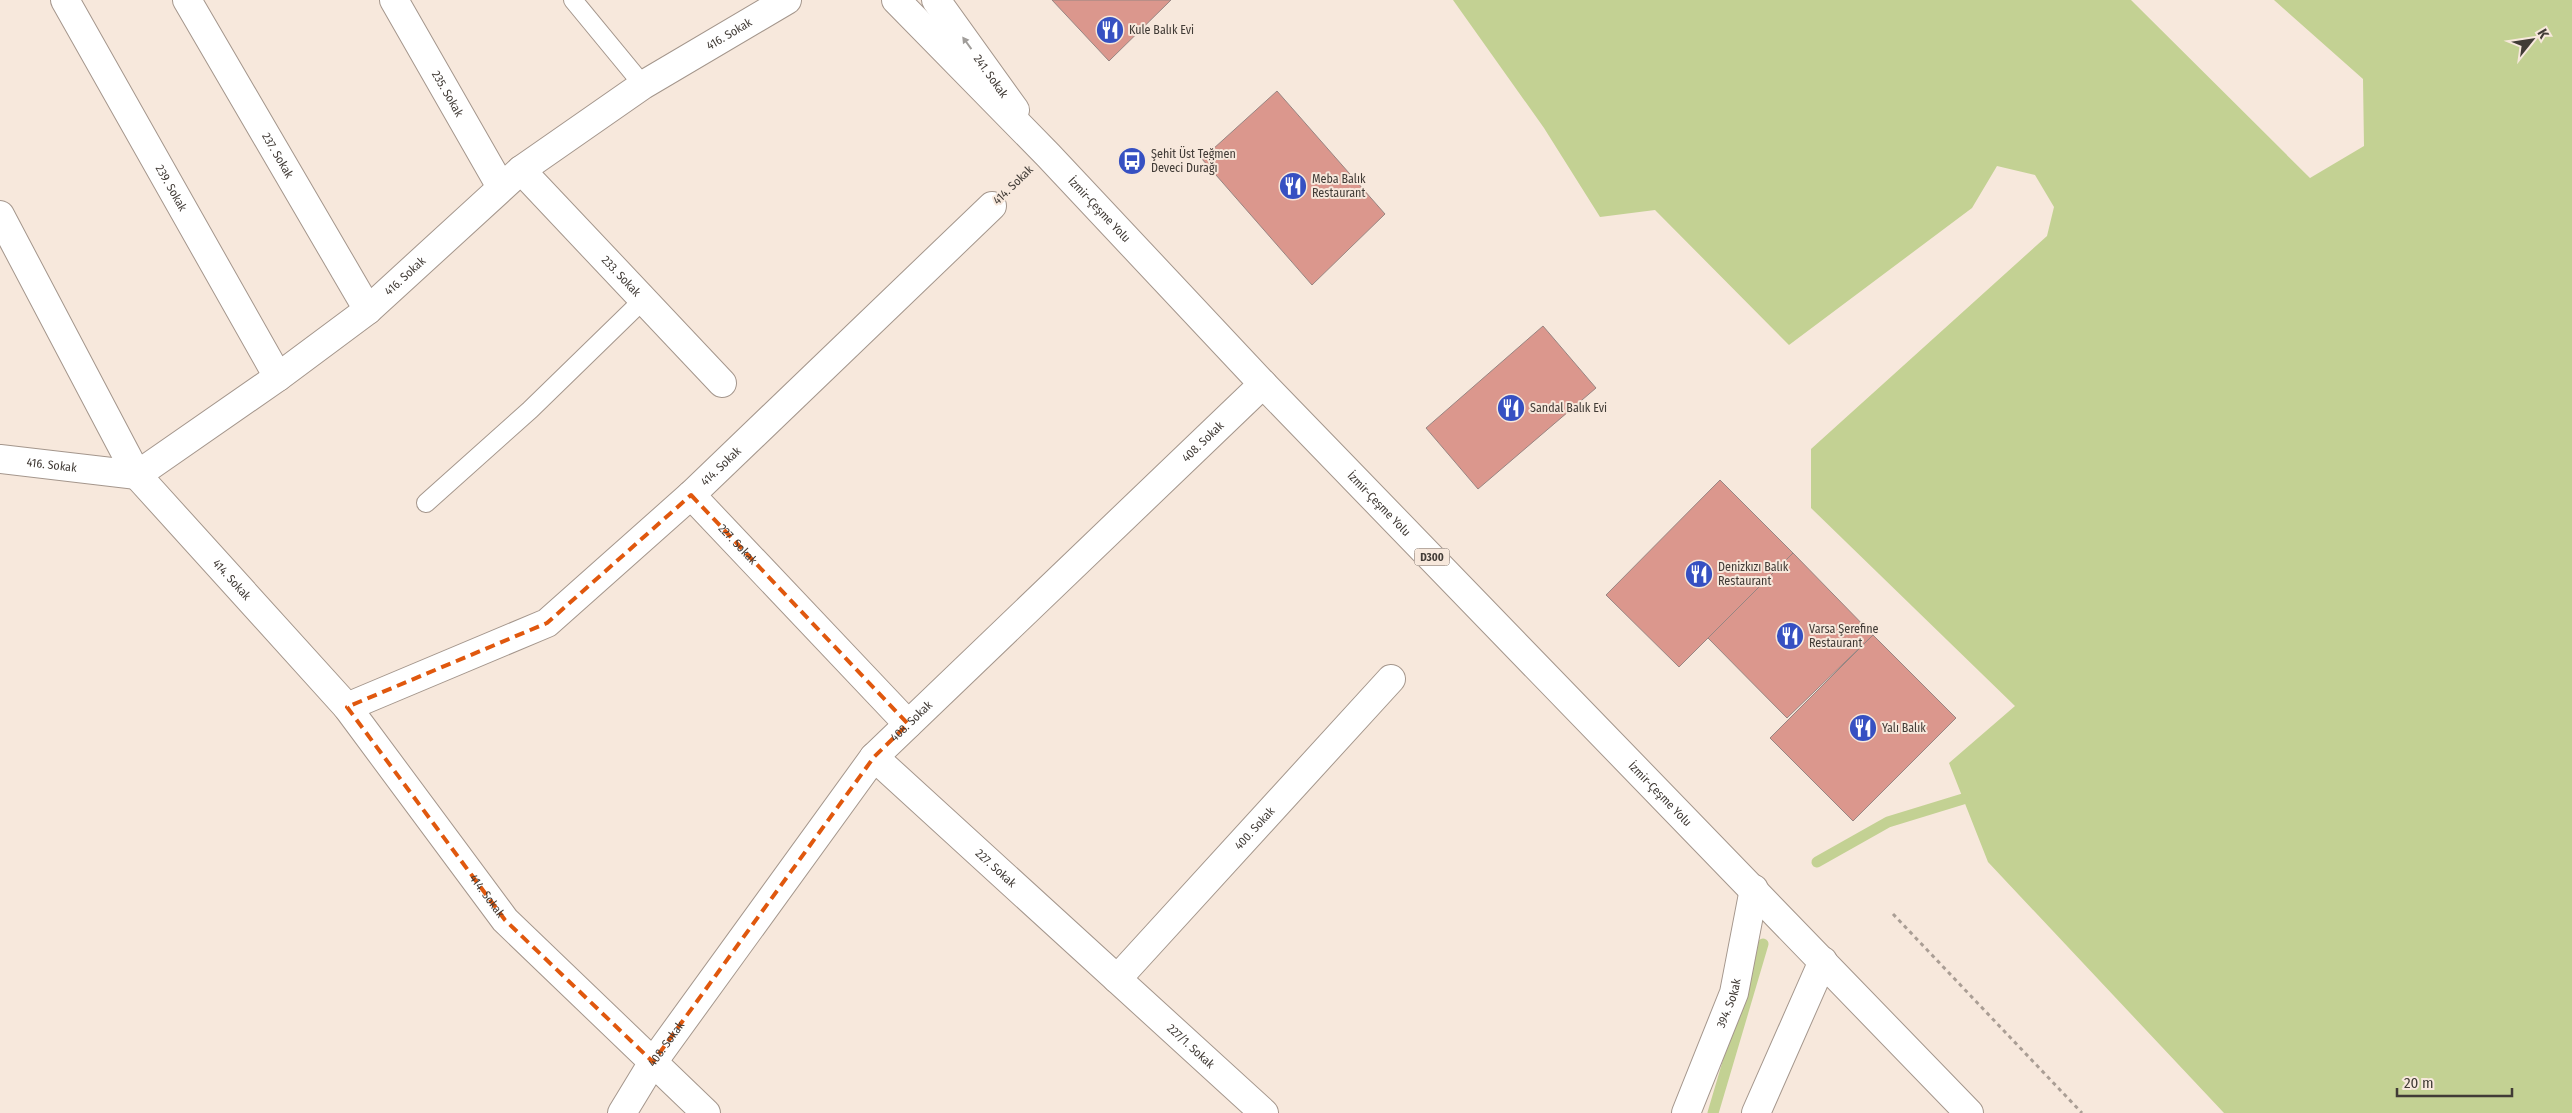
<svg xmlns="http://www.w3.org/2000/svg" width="2572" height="1113" font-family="'Fira Sans Condensed',sans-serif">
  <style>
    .water { fill: #c3d193 }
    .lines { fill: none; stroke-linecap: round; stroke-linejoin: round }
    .stream { stroke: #c3d193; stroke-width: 11 }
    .building { fill: #db978d; stroke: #988582 }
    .service-casing { stroke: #a4968c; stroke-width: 20 }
    .minor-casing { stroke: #a4968c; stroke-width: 30 }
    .trunk-casing { stroke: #a4968c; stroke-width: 30 }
    .path { stroke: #aa9e95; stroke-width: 3; stroke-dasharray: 4 4; stroke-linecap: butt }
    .service { stroke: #fff; stroke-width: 18 }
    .minor { stroke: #fff; stroke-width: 28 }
    .trunk { stroke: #fff; stroke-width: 28 }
    .oneway { fill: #a09d9a }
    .marked { fill: none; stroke: #e0580e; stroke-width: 4; stroke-dasharray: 10 6; stroke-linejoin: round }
    .labels { text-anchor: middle; stroke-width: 4; stroke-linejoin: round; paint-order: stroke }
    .shield { fill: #f7e8dc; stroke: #786f68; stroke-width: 1 }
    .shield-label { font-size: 11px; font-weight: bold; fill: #413b36 }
    .poi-label { font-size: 12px; fill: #413b36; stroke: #f7e8dc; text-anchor: start }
    .street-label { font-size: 12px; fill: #413b36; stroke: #f7e8dc }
  </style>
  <rect width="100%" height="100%" fill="#f7e8dc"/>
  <path class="water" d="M1453 0H2131L2310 178 2364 146 2363 79 2274 0H2572V1113H2224L1988 862 1949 763 2015 706 1811 508V449L2047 236 2054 207 2035 175 1997 166 1972 208 1789 345 1655 210 1600 217 1544 128Z"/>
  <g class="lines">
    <g class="stream">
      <path d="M1817 862 1888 822 1963 799"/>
      <path d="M1713 1113 1763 944"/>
    </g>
  </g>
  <g class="building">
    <path d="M1052 0H1171L1109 61Z"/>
    <path d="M1277 91 1385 214 1312 285 1202 159Z"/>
    <path d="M1543 326 1596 388 1478 489 1426 428Z"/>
    <path d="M1720 480 1793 553 1679 667 1606 595Z"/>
    <path d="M1793 553 1873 635 1787 718 1708 638Z"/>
    <path d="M1873 635 1956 718 1853 821 1770 738Z"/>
  </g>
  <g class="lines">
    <defs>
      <g id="service">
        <path d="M573 0 643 85"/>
        <path d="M426 503 530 410 643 300"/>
      </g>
      <g id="minor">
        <path id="s1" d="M65 0 278 377"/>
        <path id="s2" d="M187 0 368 310"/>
        <path id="s3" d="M394 0 501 187"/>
        <path id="s4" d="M936 0 1015 110"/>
        <path id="s5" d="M521 170 722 383"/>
        <path id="s6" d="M0 215 137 475 347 707 505 920 706 1113"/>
        <path id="s7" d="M0 459 137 475 278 377 368 310 521 170 643 85 787 0"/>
        <path id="s8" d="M691 495 908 724"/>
        <path id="s9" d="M347 707 547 623 691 495 992 206"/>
        <path id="s10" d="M874 757 1264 1113"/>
        <path id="s11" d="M1117 979 1391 679"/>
        <path id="s12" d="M622 1113 653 1062 874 757 1263 384"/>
        <path id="s13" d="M1686 1113 1734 993 1754 889"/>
        <path d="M1756 1113 1823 961"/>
      </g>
      <g id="trunk">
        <path id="s14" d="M896 0 1048 155 1263 384 1969 1113"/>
      </g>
    </defs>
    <use href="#service" class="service-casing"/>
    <use href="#minor" class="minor-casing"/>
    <use href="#trunk" class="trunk-casing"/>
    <path class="path" d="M1893 914 2082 1113"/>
    <use href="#service" class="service"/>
    <use href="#minor" class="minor"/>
    <use href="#trunk" class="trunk"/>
  </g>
  <defs><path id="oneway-solid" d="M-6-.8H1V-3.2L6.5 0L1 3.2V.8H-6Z" transform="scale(1.25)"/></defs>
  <use class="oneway" href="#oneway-solid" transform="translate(967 43) rotate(-126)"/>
  <path class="marked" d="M691 495 908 724 874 757 653 1062 505 920 347 707 547 623Z"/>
  <defs>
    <symbol id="restaurant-disc" viewBox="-11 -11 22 22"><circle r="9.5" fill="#3650c2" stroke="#f7e8dc"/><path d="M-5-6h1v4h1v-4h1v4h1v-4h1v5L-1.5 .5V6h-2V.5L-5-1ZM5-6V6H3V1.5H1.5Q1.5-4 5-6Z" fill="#fff"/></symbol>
    <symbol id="bus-disc" viewBox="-11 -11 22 22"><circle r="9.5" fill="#3650c2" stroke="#f7e8dc"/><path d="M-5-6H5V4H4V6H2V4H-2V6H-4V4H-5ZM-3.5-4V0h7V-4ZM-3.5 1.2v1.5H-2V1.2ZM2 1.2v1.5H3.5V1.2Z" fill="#fff"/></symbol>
  </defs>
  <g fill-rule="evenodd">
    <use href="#restaurant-disc" x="1094" y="14" width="32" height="32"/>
    <use href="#bus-disc" x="1116" y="145" width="32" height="32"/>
    <use href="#restaurant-disc" x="1277" y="170" width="32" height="32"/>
    <use href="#restaurant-disc" x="1495" y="392" width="32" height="32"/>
    <use href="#restaurant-disc" x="1683" y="558" width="32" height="32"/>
    <use href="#restaurant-disc" x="1774" y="620" width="32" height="32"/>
    <use href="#restaurant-disc" x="1847" y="712" width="32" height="32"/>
  </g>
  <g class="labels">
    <rect class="shield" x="1414.5" y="548.5" width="35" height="17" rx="4"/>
    <g class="shield-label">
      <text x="1432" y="561">D300</text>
    </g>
    <g class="poi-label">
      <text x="1129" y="34">Kule Balık Evi</text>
      <text x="1151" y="158">Şehit Üst Teğmen<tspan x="1151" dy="14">Deveci Durağı</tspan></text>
      <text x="1312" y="183">Meba Balık<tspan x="1312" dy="14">Restaurant</tspan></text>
      <text x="1530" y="412">Sandal Balık Evi</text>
      <text x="1718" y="571">Denizkızı Balık<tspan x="1718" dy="14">Restaurant</tspan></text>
      <text x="1809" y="633">Varsa Şerefine<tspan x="1809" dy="14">Restaurant</tspan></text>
      <text x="1882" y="732">Yalı Balık</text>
    </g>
    <g class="street-label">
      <text dy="4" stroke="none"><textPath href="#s7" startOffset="878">416. Sokak</textPath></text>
      <text dy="4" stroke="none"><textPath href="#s4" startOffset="94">241. Sokak</textPath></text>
      <text dy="4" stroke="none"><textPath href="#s3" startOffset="108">235. Sokak</textPath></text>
      <text dy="4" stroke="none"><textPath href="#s2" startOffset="180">237. Sokak</textPath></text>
      <text transform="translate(1013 185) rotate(-44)" y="4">414. Sokak</text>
      <text dy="4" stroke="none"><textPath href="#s1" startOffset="216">239. Sokak</textPath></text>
      <text dy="4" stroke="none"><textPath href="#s14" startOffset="292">İzmir-Çeşme Yolu</textPath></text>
      <text dy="4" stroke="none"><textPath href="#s7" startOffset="472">416. Sokak</textPath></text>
      <text dy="4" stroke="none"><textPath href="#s5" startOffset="146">233. Sokak</textPath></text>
      <text dy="4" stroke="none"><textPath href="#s12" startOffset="892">408. Sokak</textPath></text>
      <text dy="4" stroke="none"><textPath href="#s7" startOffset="52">416. Sokak</textPath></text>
      <text dy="4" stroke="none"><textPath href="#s9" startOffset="451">414. Sokak</textPath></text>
      <text dy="4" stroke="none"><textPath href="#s14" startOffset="698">İzmir-Çeşme Yolu</textPath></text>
      <text dy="4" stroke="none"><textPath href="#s8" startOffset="68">227. Sokak</textPath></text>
      <text dy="4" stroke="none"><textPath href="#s6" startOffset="435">414. Sokak</textPath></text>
      <text dy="4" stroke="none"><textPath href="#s12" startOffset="488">408. Sokak</textPath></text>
      <text dy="4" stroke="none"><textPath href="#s14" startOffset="1102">İzmir-Çeşme Yolu</textPath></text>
      <text dy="4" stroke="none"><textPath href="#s11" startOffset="204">400. Sokak</textPath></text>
      <text dy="4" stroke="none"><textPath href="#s10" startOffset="165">227. Sokak</textPath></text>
      <text dy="4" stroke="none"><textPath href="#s6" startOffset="842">414. Sokak</textPath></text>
      <text dy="4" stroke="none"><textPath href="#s13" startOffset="118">394. Sokak</textPath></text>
      <text dy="4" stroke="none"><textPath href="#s12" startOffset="82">408. Sokak</textPath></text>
      <text dy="4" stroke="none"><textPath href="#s10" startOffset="429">227/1. Sokak</textPath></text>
    </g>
  </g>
  <g transform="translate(2532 40) rotate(60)" stroke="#f7e8dc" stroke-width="4" paint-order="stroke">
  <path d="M0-4L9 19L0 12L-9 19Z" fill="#413b36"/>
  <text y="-8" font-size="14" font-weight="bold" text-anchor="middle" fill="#413b36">K</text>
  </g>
  <path d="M2397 1088v8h115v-8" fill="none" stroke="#413b36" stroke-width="2.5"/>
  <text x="2404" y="1088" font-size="15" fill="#413b36" stroke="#f7e8dc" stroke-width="4" paint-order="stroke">20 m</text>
</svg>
